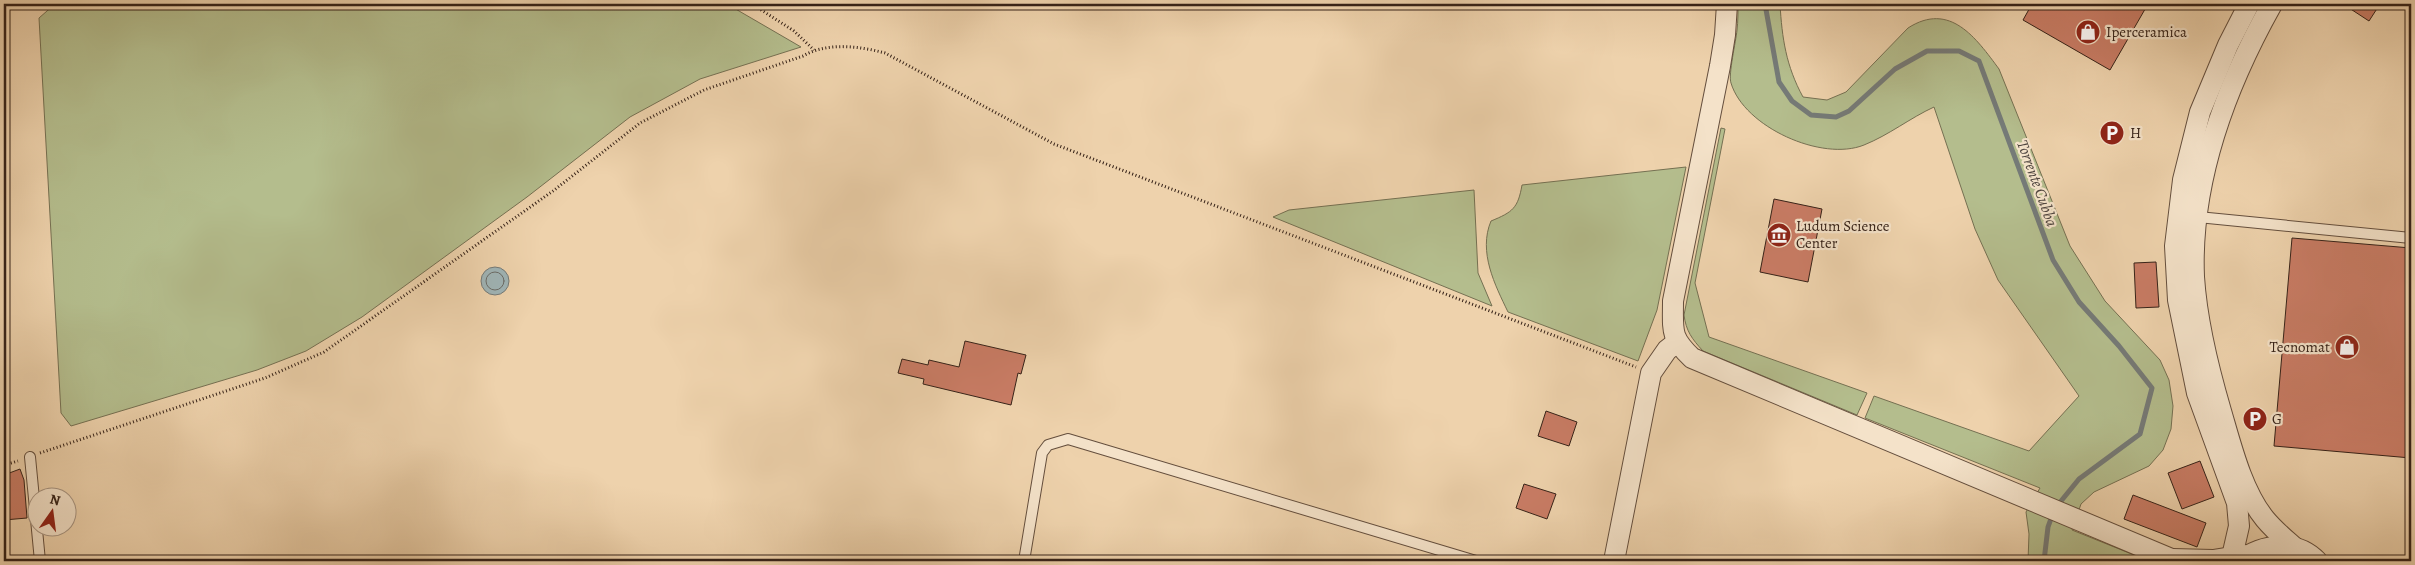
<svg xmlns="http://www.w3.org/2000/svg" width="2415" height="565" font-family="Alegreya,serif">
  <style>
    .green { fill: #b4bd8d; stroke: #757052 }
    .water { fill: #9fb4b6; stroke: #757a77 }
    .lines { fill: none; stroke-linecap: round; stroke-linejoin: round }
    .shore { stroke: #6a6b67; stroke-width: 1 }
    .stream { stroke: #757a77; stroke-width: 5 }
    .building { fill: #c97c65; stroke: #362218 }
    .lane-casing { stroke: #644e3d; stroke-width: 12 }
    .street-casing { stroke: #644e3d; stroke-width: 22 }
    .path { stroke: #362218; stroke-width: 3; stroke-dasharray: 1 2.5; stroke-linecap: butt }
    .lane { stroke: #f4e2c9; stroke-width: 10 }
    .street { stroke: #f4e2c9; stroke-width: 20 }
    .labels { text-anchor: middle; stroke-width: 4.5; stroke-linejoin: round; paint-order: stroke }
    .poi-label { font-size: 15px; fill: #362218; stroke: #f4e2c9; text-anchor: start }
    .water-label { font-size: 16px; font-style: italic; fill: #504640; stroke: #f4e2c9 }
  </style>
  <rect width="100%" height="100%" fill="#eed2ac"/>
  <filter id="stains"><feTurbulence type="fractalNoise" baseFrequency=".004" numOctaves="4"/><feColorMatrix values="0 0 0 0 .2 0 0 0 0 .09 0 0 0 0 .02 0 0 0 .5 -.17"/></filter>
  <radialGradient id="worn" r=".72"><stop offset=".6" stop-color="#630" stop-opacity="0"/><stop offset="1" stop-color="#630" stop-opacity=".3"/></radialGradient>
  <g class="green">
    <path d="M55 4H727L801 47 700 79 630 117 527 197 362 317 306 351 257 370 71 426 61 413 39 18Z"/>
    <path d="M1738 4H1780C1782 38 1786 66 1803 97L1827 100 1846 92 1908 28C1950 1 1976 38 1999 69L2070 246 2105 301 2160 360 2169 380 2173 406 2171 429 2163 450 2149 466 2094 492 2081 504 2072 530 2149 561H2028L2029 534 2026 512 2040 488 1865 418 1874 396 2029 451 2079 396 1998 280 1975 229 1934 107C1910 118 1889 135 1864 145 1822 162 1744 127 1731 83 1728 75 1736 41 1737 30 1738 22 1738 12 1738 4Z"/>
    <path d="M1721 128 1725 129 1695 283 1709 337 1867 393 1857 415 1703 351C1692 339 1686 331 1684 315Z"/>
    <path d="M1686 167 1657 310 1638 361 1508 312C1495 285 1478 252 1491 221 1513 212 1518 208 1522 185Z"/>
    <path d="M1474 190 1478 273 1492 306 1273 217 1289 210Z"/>
  </g>
  <circle class="water" cx="495" cy="281" r="14"/>
  <g class="lines">
    <circle class="shore" cx="495" cy="281" r="9"/>
    <g class="stream">
      <path d="M1765 4 1779 82 1792 101 1811 115 1836 117 1849 111 1895 69 1927 51H1959L1979 61 2053 260 2079 302 2119 346 2152 388 2140 434 2079 479 2057 506"/>
      <path d="M2044 561 2048 527 2053 513"/>
    </g>
  </g>
  <g class="building">
    <path d="M2032 4H2148L2110 70 2023 20Z"/>
    <path d="M2343 4H2380L2369 21Z"/>
    <path d="M1774 199 1822 209 1808 282 1760 272Z"/>
    <path d="M2292 238 2411 248V458L2274 446Z"/>
    <path d="M2156 262 2159 307 2136 308 2134 263Z"/>
    <path d="M965 341 1026 355 1021 374 1018 373 1011 405 923 384 924 379 898 373 902 359 928 365 929 360 959 367Z"/>
    <path d="M1546 411 1577 422 1569 446 1538 436Z"/>
    <path d="M2200 461 2214 497 2182 509 2168 473Z"/>
    <path d="M20 469 24 480 27 518 4 520V475Z"/>
    <path d="M1524 484 1556 494 1547 519 1516 508Z"/>
    <path d="M2133 495 2206 523 2197 547 2124 519Z"/>
  </g>
  <g class="lines">
    <defs>
      <g id="lane">
        <path d="M2198 217 2411 238"/>
        <path d="M30 457 40 561"/>
        <path d="M1024 561 1042 453 1048 445 1068 439 1476 561"/>
      </g>
      <g id="street">
        <path d="M1727 4 1725 35 1720 66 1673 301C1673 331 1670 337 1692 358L2176 561"/>
        <path d="M2272 4C2226 86 2190 181 2194 277 2197 323 2208 367 2221 411 2231 445 2242 491 2265 519 2274 530 2285 539 2295 548"/>
        <path d="M2172 559 2213 560 2244 555"/>
        <path d="M1614 561 1651 373 1667 350 1676 343"/>
        <path d="M2231 561 2239 526 2237 503 2197 393 2178 300 2175 246 2183 180 2200 112 2228 45 2249 4"/>
        <path d="M2240 561C2262 544 2296 539 2317 561"/>
      </g>
    </defs>
    <use href="#lane" class="lane-casing"/>
    <use href="#street" class="street-casing"/>
    <g class="path">
      <path d="M752 4 794 31 814 50"/>
      <path d="M40 453 265 378 324 352 553 191 640 123 704 90 803 56C827 42 859 46 885 53L1054 144 1636 367"/>
      <path d="M4 465 18 461"/>
    </g>
    <use href="#lane" class="lane"/>
    <use href="#street" class="street"/>
  </g>
  <defs>
    <symbol id="shop-disc" viewBox="-11 -11 22 22"><circle r="9.5" fill="#8f2418" stroke="#f4e2c9"/><path d="M-5-2.5h2.3a2.7 3.5 0 0 1 5.4 0H5L5.5 6h-11ZM-1.5-2.5h3a1.5 2.3 0 0 0-3 0Z" fill="#fff"/></symbol>
    <symbol id="parking-disc" viewBox="-11 -11 22 22"><circle r="9.5" fill="#8f2418" stroke="#f4e2c9"/><path d="M-3.5-5.5H1a3.5 3.5 0 0 1 0 7H-1V5.5H-3.5ZM-1-3.4V-.6H.8a1.4 1.4 0 0 0 0-2.8Z" fill="#fff"/></symbol>
    <symbol id="museum-disc" viewBox="-11 -11 22 22"><circle r="9.5" fill="#8f2418" stroke="#f4e2c9"/><path d="M0-6L6-3V-2H-6V-3ZM-5-1h2V3h-2ZM-1-1h2V3h-2ZM3-1h2V3H3ZM-6 4H6V6H-6Z" fill="#fff"/></symbol>
  </defs>
  <g fill-rule="evenodd">
    <use href="#shop-disc" x="2074" y="18" width="28" height="28"/>
    <use href="#parking-disc" x="2098" y="119" width="28" height="28"/>
    <use href="#museum-disc" x="1765" y="221" width="28" height="28"/>
    <use href="#shop-disc" x="2333" y="333" width="28" height="28"/>
    <use href="#parking-disc" x="2241" y="405" width="28" height="28"/>
  </g>
  <g class="labels">
    <g class="poi-label">
      <text x="2106" y="37">Iperceramica</text>
      <text x="2130" y="138">H</text>
      <text x="1796" y="231">Ludum Science<tspan x="1796" dy="17">Center</tspan></text>
      <text x="2330" y="352" text-anchor="end">Tecnomat</text>
      <text x="2272" y="424">G</text>
    </g>
    <g class="water-label">
      <text transform="translate(2038 183) rotate(70)" y="6">Torrente Cubba</text>
    </g>
  </g>
  <rect width="2415" height="565" fill="none" stroke="#eed2ac" stroke-width="20"/>
  <rect x="5" y="5" width="2405" height="555" fill="none" stroke="#362218" stroke-width="2.5"/>
  <rect x="10" y="10" width="2395" height="545" fill="none" stroke="#362218"/>
  <g transform="translate(52 512) rotate(14)"><circle r="24" fill="#f4e2c9" stroke="#a89582"/>
  <path d="M0-4L9 19L0 12L-9 19Z" fill="#8f2418"/>
  <text y="-8" font-size="14" font-weight="bold" text-anchor="middle" fill="#362218">N</text>
  </g>
  <rect width="100%" height="100%" filter="url(#stains)"/>
  <rect width="100%" height="100%" fill="url(#worn)"/>
</svg>
